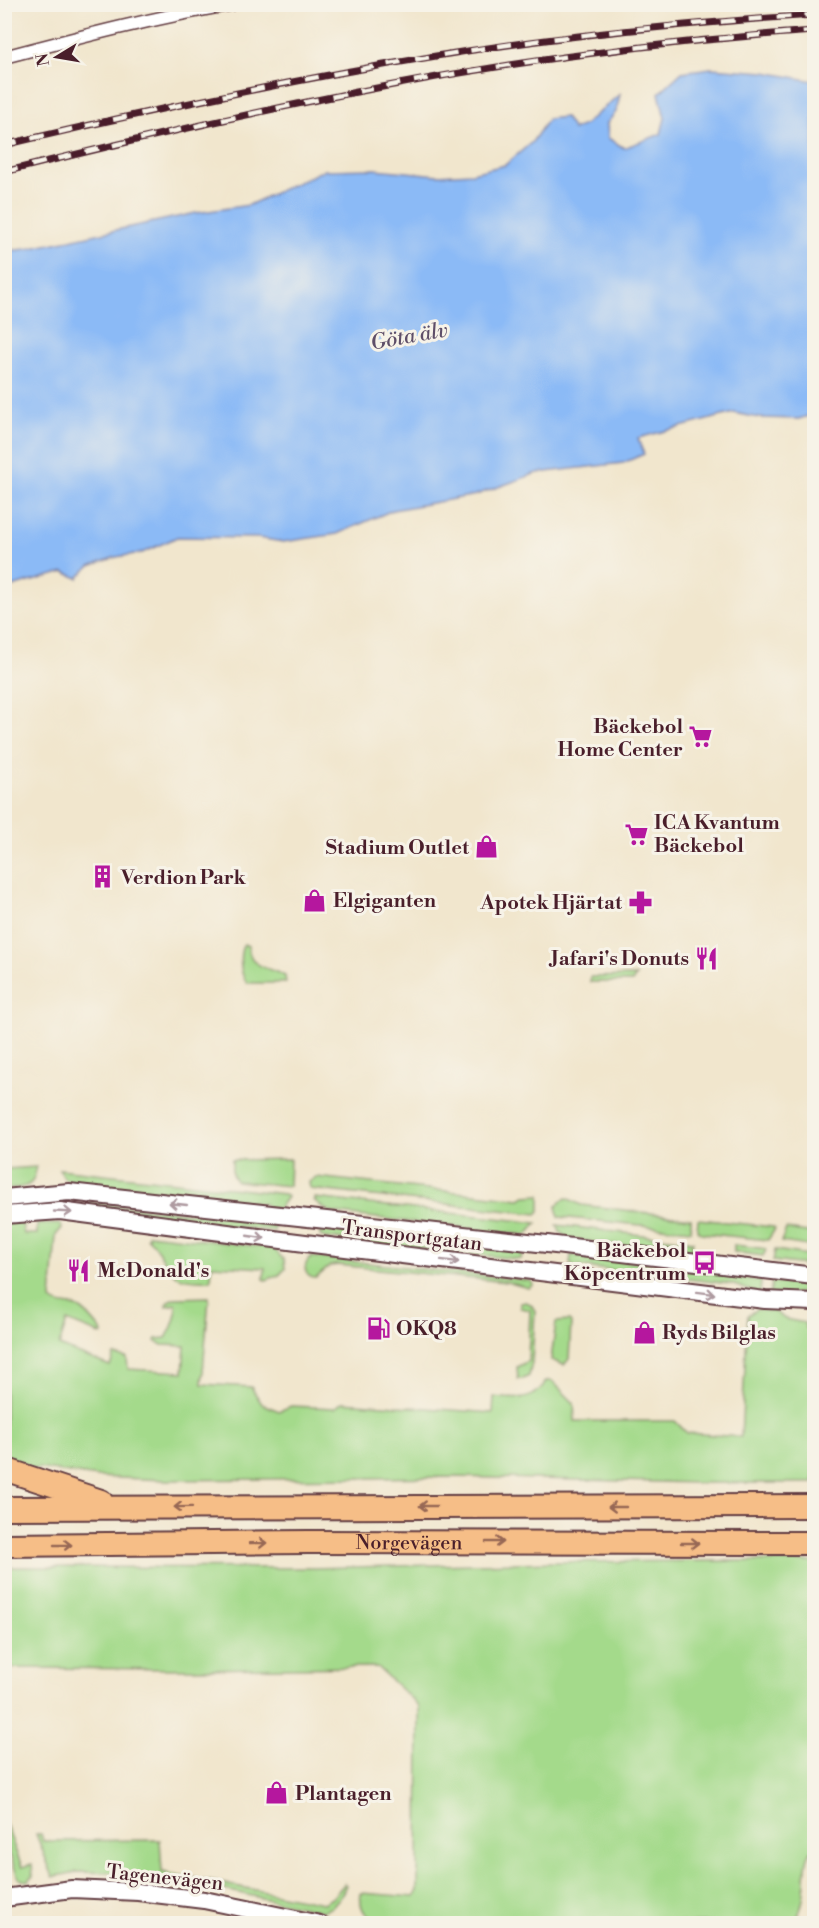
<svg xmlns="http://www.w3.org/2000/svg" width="819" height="1928" font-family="'Libre Bodoni',serif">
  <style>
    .green { fill: #a4da8b; stroke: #777c5b; stroke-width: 1.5 }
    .water { fill: #8bbaf6; stroke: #6a6c90; stroke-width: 1.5 }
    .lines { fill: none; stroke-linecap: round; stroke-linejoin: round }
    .minor-casing { stroke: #633d43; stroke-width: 15 }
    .tertiary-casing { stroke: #633d43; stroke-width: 20 }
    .motorway-casing { stroke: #633d43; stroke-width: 26 }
    .minor { stroke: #fff; stroke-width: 12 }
    .tertiary { stroke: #fff; stroke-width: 16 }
    .motorway { stroke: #f6be87; stroke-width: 22 }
    .rail-casing { stroke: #4a1f2b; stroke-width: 7 }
    .rail { stroke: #f7f3e8; stroke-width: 4.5; stroke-dasharray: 14; stroke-linecap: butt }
    .oneway { stroke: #ae9aa0 }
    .oneway2 { stroke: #976754 }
    .labels { text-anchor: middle; stroke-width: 6; stroke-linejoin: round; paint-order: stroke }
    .poi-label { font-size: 20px; font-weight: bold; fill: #4a1f2b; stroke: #f7f3e8; text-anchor: start }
    .street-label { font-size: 20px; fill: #4a1f2b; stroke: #f7f3e8 }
    .water-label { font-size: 21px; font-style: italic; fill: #5e4e68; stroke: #f7f3e8 }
  </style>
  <rect width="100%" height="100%" fill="#f7f3e8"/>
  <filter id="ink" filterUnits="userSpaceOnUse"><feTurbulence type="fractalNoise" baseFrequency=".0167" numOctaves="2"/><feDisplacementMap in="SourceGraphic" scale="12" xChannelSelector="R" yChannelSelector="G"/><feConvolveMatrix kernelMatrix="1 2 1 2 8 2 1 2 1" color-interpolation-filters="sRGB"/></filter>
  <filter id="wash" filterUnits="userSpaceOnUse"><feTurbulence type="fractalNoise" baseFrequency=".008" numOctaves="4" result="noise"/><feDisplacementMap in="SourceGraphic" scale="24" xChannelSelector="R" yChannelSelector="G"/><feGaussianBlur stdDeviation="1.35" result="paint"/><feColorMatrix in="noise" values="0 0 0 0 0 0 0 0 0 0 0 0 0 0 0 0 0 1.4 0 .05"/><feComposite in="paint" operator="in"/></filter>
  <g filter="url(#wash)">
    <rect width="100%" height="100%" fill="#f1e6cd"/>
    <g class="green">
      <path d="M244 944 248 946C250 969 269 967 285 976L286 983H247C240 974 238 954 244 944Z"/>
      <path d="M636 976 632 982H590V977Z"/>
      <path d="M290 1159 289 1186 236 1181 232 1174V1160Z"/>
      <path d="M36 1167C35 1190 23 1186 5 1190V1169Z"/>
      <path d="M59 1169 284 1194 287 1197 279 1208 271 1209 264 1204 158 1191 74 1184 64 1178Z"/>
      <path d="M316 1177 520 1199 525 1196 540 1195V1211L537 1214 310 1189 309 1182Z"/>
      <path d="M315 1198 513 1220 537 1223 527 1235 506 1233 333 1213 323 1208 314 1200Z"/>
      <path d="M567 1198 581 1205 691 1218V1230L559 1217 556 1207 562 1200Z"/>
      <path d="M87 1202 270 1221 275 1223 274 1231 86 1211Z"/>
      <path d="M698 1219 773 1227 775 1229 768 1240 701 1233 697 1230Z"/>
      <path d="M4 1222 22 1223 24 1234H37V1224H61L62 1228 56 1235 51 1300C60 1307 69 1304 79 1308 88 1313 97 1325 103 1333L102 1335 67 1321 59 1346 110 1366 114 1355 127 1358 128 1369 183 1372 185 1346 162 1345 156 1341V1339L166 1338C172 1329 178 1314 176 1304L166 1306C167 1301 170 1299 175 1298L209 1297 202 1384 251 1387 262 1404 279 1411 291 1406 335 1408 342 1402 493 1413 494 1397C514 1399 535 1403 546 1381H552L574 1403 575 1421H675L687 1433 741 1437 748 1315 757 1309 775 1312 785 1319 805 1323V1328L814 1330V1483H698L456 1477 166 1480 97 1477 38 1468 36 1470 24 1467 22 1463 5 1457Z"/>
      <path d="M557 1225 693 1241 690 1253 568 1239 560 1232Z"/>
      <path d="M324 1227 523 1250 521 1259H516L325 1238 320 1236V1228Z"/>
      <path d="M786 1229 814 1233V1247L781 1242Z"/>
      <path d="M149 1234 273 1248 284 1260 285 1269 279 1275 266 1280 264 1279 265 1268 212 1265 211 1280C160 1282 175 1267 147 1237Z"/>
      <path d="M734 1245 766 1249V1250L763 1256 734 1252Z"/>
      <path d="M775 1250 814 1256V1266L773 1261Z"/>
      <path d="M571 1255 702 1270 761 1281 760 1294 731 1284 574 1266 570 1264Z"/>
      <path d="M312 1257 516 1279 531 1281 533 1285 528 1288 507 1282 338 1265 330 1266 316 1278C303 1278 302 1263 312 1257Z"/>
      <path d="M772 1282 814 1286V1293C799 1292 785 1296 770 1294Z"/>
      <path d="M525 1302 531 1304 535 1311 532 1363 529 1376 523 1379H518L517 1367 528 1361 530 1310 520 1308V1303Z"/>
      <path d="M556 1322 569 1321 571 1323 569 1359 564 1365 551 1360Z"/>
      <path d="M726 1561 814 1562V1861L812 1850C804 1859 806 1879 804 1891 803 1903 800 1914 794 1923L402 1924C381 1921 357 1922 361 1893L415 1897 418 1890 419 1706 377 1667 192 1669 5 1668V1567L312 1568 557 1562Z"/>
      <path d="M4 1820 22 1867 32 1864 33 1876 28 1881 22 1880 18 1878 5 1840Z"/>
      <path d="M36 1834H41L43 1841 160 1840 162 1872 323 1903 332 1898 345 1883 346 1885C341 1897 336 1908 322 1911L220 1889 174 1883 133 1873 76 1872 53 1877Z"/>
    </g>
    <path class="water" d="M711 68 765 72 814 81V414L799 419 759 418 734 413 638 438 644 454 623 463 537 473 476 495 393 510 337 534 283 542 258 538 177 537 142 553 116 557 90 566 78 578 64 572 5 589V251L27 249 196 213 249 205 324 170 375 169 438 175 472 173 505 165 532 142 548 119 565 117 573 130 584 125 620 94 616 112 607 123 608 138 624 148 661 134 665 118 659 93 682 72Z"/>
  </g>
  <g filter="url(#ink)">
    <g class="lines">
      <defs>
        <path id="minor" d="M4 57C80 37 156 17 233 4"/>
        <g id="tertiary">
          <path d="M4 1198 69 1192 547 1244 814 1276"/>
          <path d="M4 1215 60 1211 297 1242 765 1300 814 1302"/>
          <path d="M4 1898 72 1889 138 1892 204 1900 320 1924"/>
        </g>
        <g id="motorway">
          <path d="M4 1469 101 1501"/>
          <path d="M4 1508 814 1506"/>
          <path id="s1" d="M4 1545 309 1542 814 1543"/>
        </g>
      </defs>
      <use href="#minor" class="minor-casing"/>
      <use href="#tertiary" class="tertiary-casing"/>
      <use href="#motorway" class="motorway-casing"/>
      <use href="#minor" class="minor"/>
      <use href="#tertiary" class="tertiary"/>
      <use href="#motorway" class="motorway"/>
      <defs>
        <g id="rail">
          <path d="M4 145C147 111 291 80 436 56 561 35 688 23 814 15"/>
          <path d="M4 172C128 141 252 112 377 88 521 60 668 41 814 31"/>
        </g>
      </defs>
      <use href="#rail" class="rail-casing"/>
      <use href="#rail" class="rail"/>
    </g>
    <defs><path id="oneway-shaft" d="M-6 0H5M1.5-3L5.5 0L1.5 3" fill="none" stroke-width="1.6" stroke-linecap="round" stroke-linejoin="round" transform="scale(1.5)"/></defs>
    <g class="oneway">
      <use href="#oneway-shaft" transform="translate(178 1204) rotate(-174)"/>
      <use href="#oneway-shaft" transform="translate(63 1212) rotate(3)"/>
      <use href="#oneway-shaft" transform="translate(256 1237) rotate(8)"/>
      <use href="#oneway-shaft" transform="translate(450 1261) rotate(7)"/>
      <use href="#oneway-shaft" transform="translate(706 1293) rotate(7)"/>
    </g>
    <g class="oneway2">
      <use href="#oneway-shaft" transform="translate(428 1506) rotate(-180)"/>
      <use href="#oneway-shaft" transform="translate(183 1507) rotate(179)"/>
      <use href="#oneway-shaft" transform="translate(617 1507) rotate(180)"/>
      <use href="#oneway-shaft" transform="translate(495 1542)"/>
      <use href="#oneway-shaft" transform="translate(258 1543) rotate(-1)"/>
      <use href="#oneway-shaft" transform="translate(690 1543)"/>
      <use href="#oneway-shaft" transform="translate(63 1545)"/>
    </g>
  </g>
  <defs>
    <symbol id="supermarket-bare" viewBox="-9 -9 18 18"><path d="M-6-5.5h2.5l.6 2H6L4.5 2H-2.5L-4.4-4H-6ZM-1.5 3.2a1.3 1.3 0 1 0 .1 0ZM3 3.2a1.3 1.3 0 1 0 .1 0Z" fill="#b5179e" stroke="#f7f3e8" stroke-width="2.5" paint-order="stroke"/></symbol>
    <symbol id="shop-bare" viewBox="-9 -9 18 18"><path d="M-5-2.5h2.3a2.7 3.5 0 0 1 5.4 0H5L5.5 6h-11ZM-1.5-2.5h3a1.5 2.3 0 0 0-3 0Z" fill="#b5179e" stroke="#f7f3e8" stroke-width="2.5" paint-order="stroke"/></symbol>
    <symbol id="building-bare" viewBox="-9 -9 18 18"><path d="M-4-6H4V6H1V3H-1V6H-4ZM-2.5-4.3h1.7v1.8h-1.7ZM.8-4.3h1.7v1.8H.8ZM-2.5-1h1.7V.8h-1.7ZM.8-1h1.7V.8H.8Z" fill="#b5179e" stroke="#f7f3e8" stroke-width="2.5" paint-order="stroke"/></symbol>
    <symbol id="pharmacy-bare" viewBox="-9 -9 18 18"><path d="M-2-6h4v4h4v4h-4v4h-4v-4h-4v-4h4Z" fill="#b5179e" stroke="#f7f3e8" stroke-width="2.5" paint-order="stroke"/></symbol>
    <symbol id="restaurant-bare" viewBox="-9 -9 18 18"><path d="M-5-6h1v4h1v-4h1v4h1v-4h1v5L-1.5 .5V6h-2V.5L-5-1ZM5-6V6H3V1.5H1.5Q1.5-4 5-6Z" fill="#b5179e" stroke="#f7f3e8" stroke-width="2.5" paint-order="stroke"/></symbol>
    <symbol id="bus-bare" viewBox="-9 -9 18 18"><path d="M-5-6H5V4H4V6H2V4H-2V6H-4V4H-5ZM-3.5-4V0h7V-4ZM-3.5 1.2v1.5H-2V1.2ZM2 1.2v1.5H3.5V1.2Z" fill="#b5179e" stroke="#f7f3e8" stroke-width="2.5" paint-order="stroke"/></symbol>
    <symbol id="fuel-bare" viewBox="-9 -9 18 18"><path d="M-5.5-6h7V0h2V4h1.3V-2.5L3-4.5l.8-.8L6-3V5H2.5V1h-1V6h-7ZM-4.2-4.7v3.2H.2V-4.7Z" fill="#b5179e" stroke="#f7f3e8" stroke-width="2.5" paint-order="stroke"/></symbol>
  </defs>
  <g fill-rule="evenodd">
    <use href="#supermarket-bare" x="684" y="720" width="33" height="33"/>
    <use href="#supermarket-bare" x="620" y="818" width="33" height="33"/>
    <use href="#shop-bare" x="470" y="830" width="33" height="33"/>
    <use href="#building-bare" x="86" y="860" width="33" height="33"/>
    <use href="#shop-bare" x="298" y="884" width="33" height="33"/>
    <use href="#pharmacy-bare" x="624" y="886" width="33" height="33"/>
    <use href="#restaurant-bare" x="690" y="942" width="33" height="33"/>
    <use href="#bus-bare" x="688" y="1246" width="33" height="33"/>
    <use href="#restaurant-bare" x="62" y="1254" width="33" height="33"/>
    <use href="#fuel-bare" x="362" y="1312" width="33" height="33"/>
    <use href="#shop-bare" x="628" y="1316" width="33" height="33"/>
    <use href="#shop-bare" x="260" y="1776" width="33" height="33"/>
  </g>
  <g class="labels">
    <g class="poi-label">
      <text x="683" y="733" text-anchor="end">Bäckebol<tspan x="683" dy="23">Home Center</tspan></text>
      <text x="654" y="829">ICA Kvantum<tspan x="654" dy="23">Bäckebol</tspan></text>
      <text x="469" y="854" text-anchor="end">Stadium Outlet</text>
      <text x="121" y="884">Verdion Park</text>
      <text x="333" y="907">Elgiganten</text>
      <text x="622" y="909" text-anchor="end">Apotek Hjärtat</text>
      <text x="689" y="965" text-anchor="end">Jafari's Donuts</text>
      <text x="686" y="1257" text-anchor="end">Bäckebol<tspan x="686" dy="23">Köpcentrum</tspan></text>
      <text x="97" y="1277">McDonald's</text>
      <text x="396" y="1335">OKQ8</text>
      <text x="662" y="1339">Ryds Bilglas</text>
      <text x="295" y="1800">Plantagen</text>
    </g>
    <g class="street-label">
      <text transform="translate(412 1235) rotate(7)" y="7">Transportgatan</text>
      <text dy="7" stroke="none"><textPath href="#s1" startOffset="405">Norgevägen</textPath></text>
      <text transform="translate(165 1877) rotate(6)" y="7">Tagenevägen</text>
    </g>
    <g class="water-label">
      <text transform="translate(409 336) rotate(-10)" y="7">Göta älv</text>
    </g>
  </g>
  <rect width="819" height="1928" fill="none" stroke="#f7f3e8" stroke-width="24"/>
  <g transform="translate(57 57) rotate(259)" stroke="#f7f3e8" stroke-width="4.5" paint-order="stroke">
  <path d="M0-4.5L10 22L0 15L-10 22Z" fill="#4a1f2b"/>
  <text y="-9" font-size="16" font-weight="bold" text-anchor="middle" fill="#4a1f2b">N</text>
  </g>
</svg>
